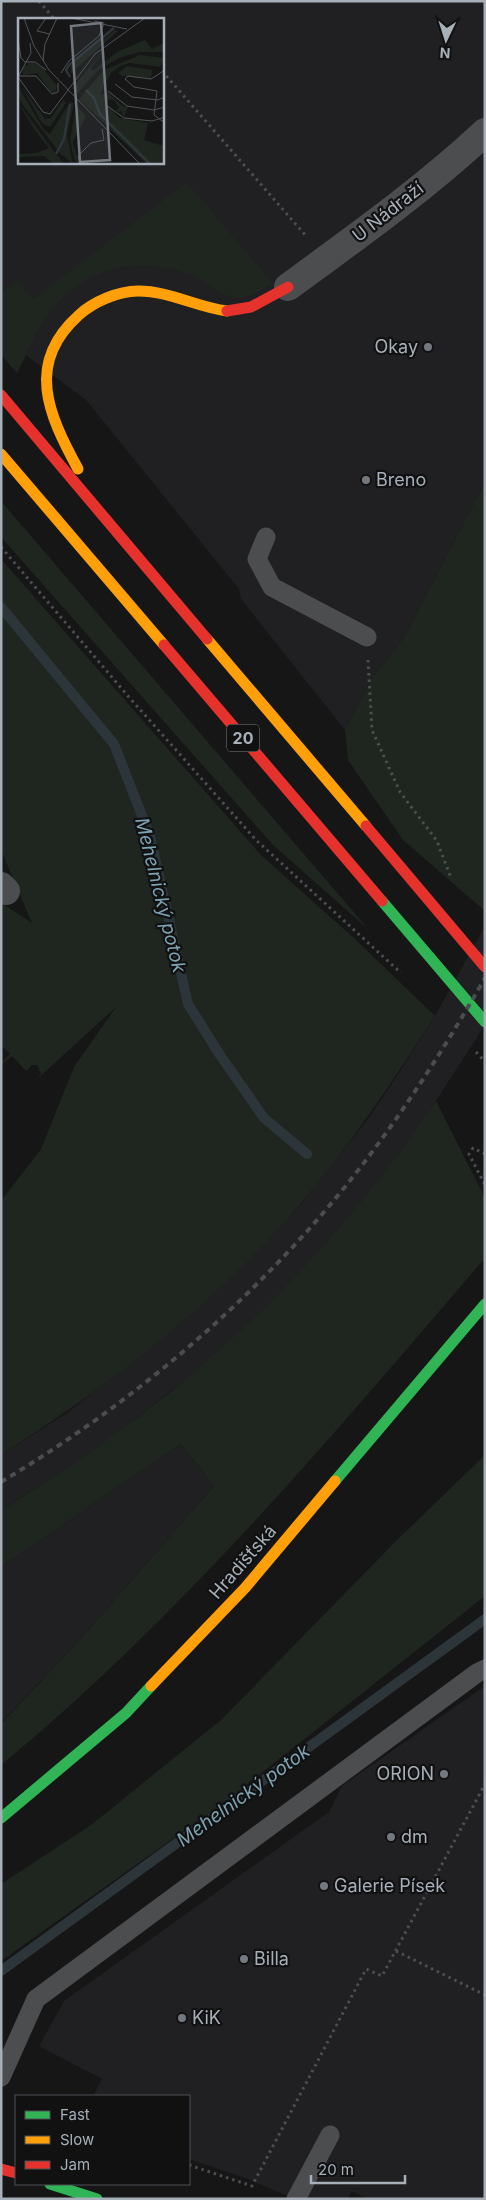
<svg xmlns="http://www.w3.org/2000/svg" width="486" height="2200" font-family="Inter,sans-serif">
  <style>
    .built { fill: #202022; fill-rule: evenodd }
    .green { fill: #1f251f }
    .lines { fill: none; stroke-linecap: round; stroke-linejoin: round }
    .stream { stroke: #2c363a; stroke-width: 10 }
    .path { stroke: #4c4e51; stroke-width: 3; stroke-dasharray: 2.5 4; stroke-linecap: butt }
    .lane { stroke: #4b4d4f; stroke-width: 19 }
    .street { stroke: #4b4d4f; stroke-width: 28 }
    .fast { stroke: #30b455; stroke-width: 11 }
    .slow { stroke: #ff9f0a; stroke-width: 11 }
    .jam { stroke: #e5322d; stroke-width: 11 }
    .rail { stroke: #4b4c4f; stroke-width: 4; stroke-dasharray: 6 5; stroke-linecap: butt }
    .poi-dot { fill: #747980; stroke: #111112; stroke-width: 2 }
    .labels { text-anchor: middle; stroke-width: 4.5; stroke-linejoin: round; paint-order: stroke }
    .shield { fill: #111112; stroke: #7a8086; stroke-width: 1 }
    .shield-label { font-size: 16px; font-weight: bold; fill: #a7afb8 }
    .street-label { font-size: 18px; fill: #a7afb8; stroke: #111112 }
    .poi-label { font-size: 18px; fill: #a7afb8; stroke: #111112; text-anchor: start }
    .water-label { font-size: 19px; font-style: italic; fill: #7ea3b3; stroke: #111112 }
    .inset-river { fill: none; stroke: #2c363a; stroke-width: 2.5 }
    .inset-road { fill: none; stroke: #505357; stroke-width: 1 }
    .view { fill: #747980; fill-opacity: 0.15; stroke: #747980; stroke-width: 2.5 }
    .inset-edge { fill: none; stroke: #a7afb8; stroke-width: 2.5 }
  </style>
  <rect width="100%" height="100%" fill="#161617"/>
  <g class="built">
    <path d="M1 1H485V482L405 636 373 677 345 730 241 599 239 589 86 400 27 356 1 326ZM19 19H162V162H19Z"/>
    <path d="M485 926V1025L408 1144 335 1236 276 1298 216 1355 95 1451 1 1510V1455L67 1413 184 1320 243 1265 300 1205 370 1116 397 1076 435 1016Z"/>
    <path d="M181 1444 214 1486 83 1636 1 1723V1567Z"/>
    <path d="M485 1686V2199H368L352 2191 347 2199H295L245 2178 189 2159V2096H93L102 2079 39 2046 64 2001 329 1812 342 1786Z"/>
  </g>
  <g class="green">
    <path d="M187 182 273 284C264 288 251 297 241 298 225 300 208 282 193 276 138 253 83 268 47 316 34 333 28 354 17 373L1 355V293L17 281 33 299Z"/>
    <path d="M485 482V911L403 840 348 760 345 730 373 677 405 636Z"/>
    <path d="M1 501 369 930 273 845 1 537Z"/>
    <path d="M1 559 261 855 355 939 435 1016C393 1081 351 1144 301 1203 217 1303 110 1385 1 1455V1201L41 1149 74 1067 116 1007 35 1081 41 1074 37 1065H32L26 1071 12 1056 1 1065V1062L10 1054 1 1045V899L6 906 32 923 1 850Z"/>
    <path d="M436 1101 483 1194 485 1202V1258C333 1435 182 1616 1 1765V1724L84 1635 214 1486 181 1444 1 1567V1510C177 1404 321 1272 436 1101Z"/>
    <path d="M485 1455V1596L230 1798 1 1961V1884L91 1825 221 1720 396 1541Z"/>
  </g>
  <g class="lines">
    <g class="stream">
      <path d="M1 607 114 744 150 836 188 1004 220 1055 264 1118 307 1154"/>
      <path d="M1 1971 485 1619"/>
    </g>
    <g class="path">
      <path d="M39 1 54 19"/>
      <path d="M162 71 306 236"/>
      <path d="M1 547 128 696 256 840 401 973"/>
      <path d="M368 660 372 730 400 792 437 841 451 878"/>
      <path d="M476 1052 485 1062"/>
      <path d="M485 1154 473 1148 469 1154 485 1185"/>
      <path d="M396 1951 485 1995"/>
      <path d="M189 2165 252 2186 366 1969 382 1976 485 1784"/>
    </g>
    <g class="lane">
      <path d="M266 537 257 559 272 587 367 637"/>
      <path d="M1 2077 36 1999 477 1673 485 1669"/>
      <path d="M296 2199 330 2135"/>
    </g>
    <g class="street">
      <path d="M288 287C355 238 424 189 485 132"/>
      <path d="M1 886 6 891"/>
    </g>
    <g class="fast">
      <path d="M382 901 485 1022"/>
      <path d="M335 1481 485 1304"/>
      <path d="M1 1818 126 1713 151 1686"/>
      <path d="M50 2184 97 2199"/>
    </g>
    <g class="slow">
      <path d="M1 454 164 645"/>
      <path d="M78 469C48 414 25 363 79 315 93 302 118 291 138 291 170 291 196 307 227 311"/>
      <path d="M207 639 366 826"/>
      <path d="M151 1686 245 1588 335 1481"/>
    </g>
    <g class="jam">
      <path d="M227 311 251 307 288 287"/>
      <path d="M1 395 207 639"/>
      <path d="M164 645 382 901"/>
      <path d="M366 826 485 967"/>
      <path d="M1 2169 16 2173"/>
    </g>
    <path class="rail" d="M1 1482C118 1412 227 1323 317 1220 382 1146 436 1063 485 978"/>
  </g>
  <g class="poi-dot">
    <circle cx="428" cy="347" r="5"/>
    <circle cx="366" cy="480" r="5"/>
    <circle cx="444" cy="1774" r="5"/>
    <circle cx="391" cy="1837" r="5"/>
    <circle cx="324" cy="1886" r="5"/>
    <circle cx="244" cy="1959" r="5"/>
    <circle cx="182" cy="2018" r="5"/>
  </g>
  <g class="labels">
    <rect class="shield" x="227" y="724.5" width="32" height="27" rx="4"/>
    <g class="shield-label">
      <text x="243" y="744">20</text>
    </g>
    <g class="street-label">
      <text transform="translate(388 212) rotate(-38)" y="6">U Nádraží</text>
      <text transform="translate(243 1562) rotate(-49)" y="6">Hradišťská</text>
    </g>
    <g class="poi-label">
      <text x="418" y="353" text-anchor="end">Okay</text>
      <text x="376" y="486">Breno</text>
      <text x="434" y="1780" text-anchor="end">ORION</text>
      <text x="401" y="1843">dm</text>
      <text x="334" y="1892">Galerie Písek</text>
      <text x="254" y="1965">Billa</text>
      <text x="192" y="2024">KiK</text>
    </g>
    <g class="water-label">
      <text transform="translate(161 895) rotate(76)" y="7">Mehelnický potok</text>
      <text transform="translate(243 1795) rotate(-36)" y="7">Mehelnický potok</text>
    </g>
  </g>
  <g transform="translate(18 18)">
    <rect width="146" height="146" fill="#161617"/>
    <path d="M97 12 100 13 52 56 53 47ZM127 22 134 31 146 25V34H122L101 40 80 52 60 75 54 70 90 27 73 50 75 53 99 34ZM122 37 146 40 142 49 112 45 102 48 93 55 82 77 90 74 104 88 110 89 106 99 103 92 101 95 98 92 101 90 97 83 92 81 87 85 101 100 130 105 126 122 146 128V146H129L61 81 86 52ZM14 44 25 50 39 68 37 75 32 73 19 55 5 57 4 50ZM109 48 134 52 133 60 104 58 100 55ZM2 66 27 101 33 100 45 82 48 85 32 109 24 105ZM0 68 26 112 32 116 52 84 56 85 49 117 55 146 42 135 5 87 0 78ZM0 84 37 135 46 146H36L26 138 0 139V136L18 135 31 130 16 111ZM58 87 68 98 55 124 61 146 56 141 52 122Z" fill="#1f251f"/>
    <path class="inset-river" d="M52 59 48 52 51 47 96 10M68 72 76 80 82 96 132 146M38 136 46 121 52 86"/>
    <path class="inset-road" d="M6 0 16 28 31 52 122 146M28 0 19 13 32 16M53 0 109 11M0 21 3 40 7 44M25 43 27 26 39 0M7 44H17L28 52M147 52 133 61 110 58 107 61 116 69 139 73 136 97 147 105M43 55 51 43 81 18 86 5 77 3 76 6M1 58H18L34 76 40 74V65M0 59 25 94 32 96 77 36 127 0M0 59 13 35 12 25M97 66 114 79 140 82 147 79M90 73 109 88 136 92 147 89M88 87 106 100 134 103 147 99M73 125 86 122 84 111M62 146 60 138 73 125"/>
    <path class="view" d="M83 5 92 142 62 144 53 8Z"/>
    <rect width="146" height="146" class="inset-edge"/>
  </g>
  <rect width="486" height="2200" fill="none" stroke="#a7afb8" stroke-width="5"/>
  <rect x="15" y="2095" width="175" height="90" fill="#111112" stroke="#4d5054"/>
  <rect x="25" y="2111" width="25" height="8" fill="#30b455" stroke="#4d5054"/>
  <text x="60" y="2120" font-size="15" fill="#a7afb8">Fast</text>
  <rect x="25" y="2136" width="25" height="8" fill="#ff9f0a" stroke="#4d5054"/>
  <text x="60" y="2145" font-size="15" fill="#a7afb8">Slow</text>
  <rect x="25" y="2161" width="25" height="8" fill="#e5322d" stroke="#4d5054"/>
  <text x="60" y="2170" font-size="15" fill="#a7afb8">Jam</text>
  <g transform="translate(446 40) rotate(184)" stroke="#111112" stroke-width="4" paint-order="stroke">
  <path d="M0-4L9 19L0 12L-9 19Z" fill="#a7afb8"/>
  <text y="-8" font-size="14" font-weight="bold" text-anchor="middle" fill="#a7afb8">N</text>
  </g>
  <path d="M311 2175v8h94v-8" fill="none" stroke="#a7afb8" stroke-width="2.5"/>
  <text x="318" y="2175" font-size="15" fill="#a7afb8" stroke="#111112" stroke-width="4" paint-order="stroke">20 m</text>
</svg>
